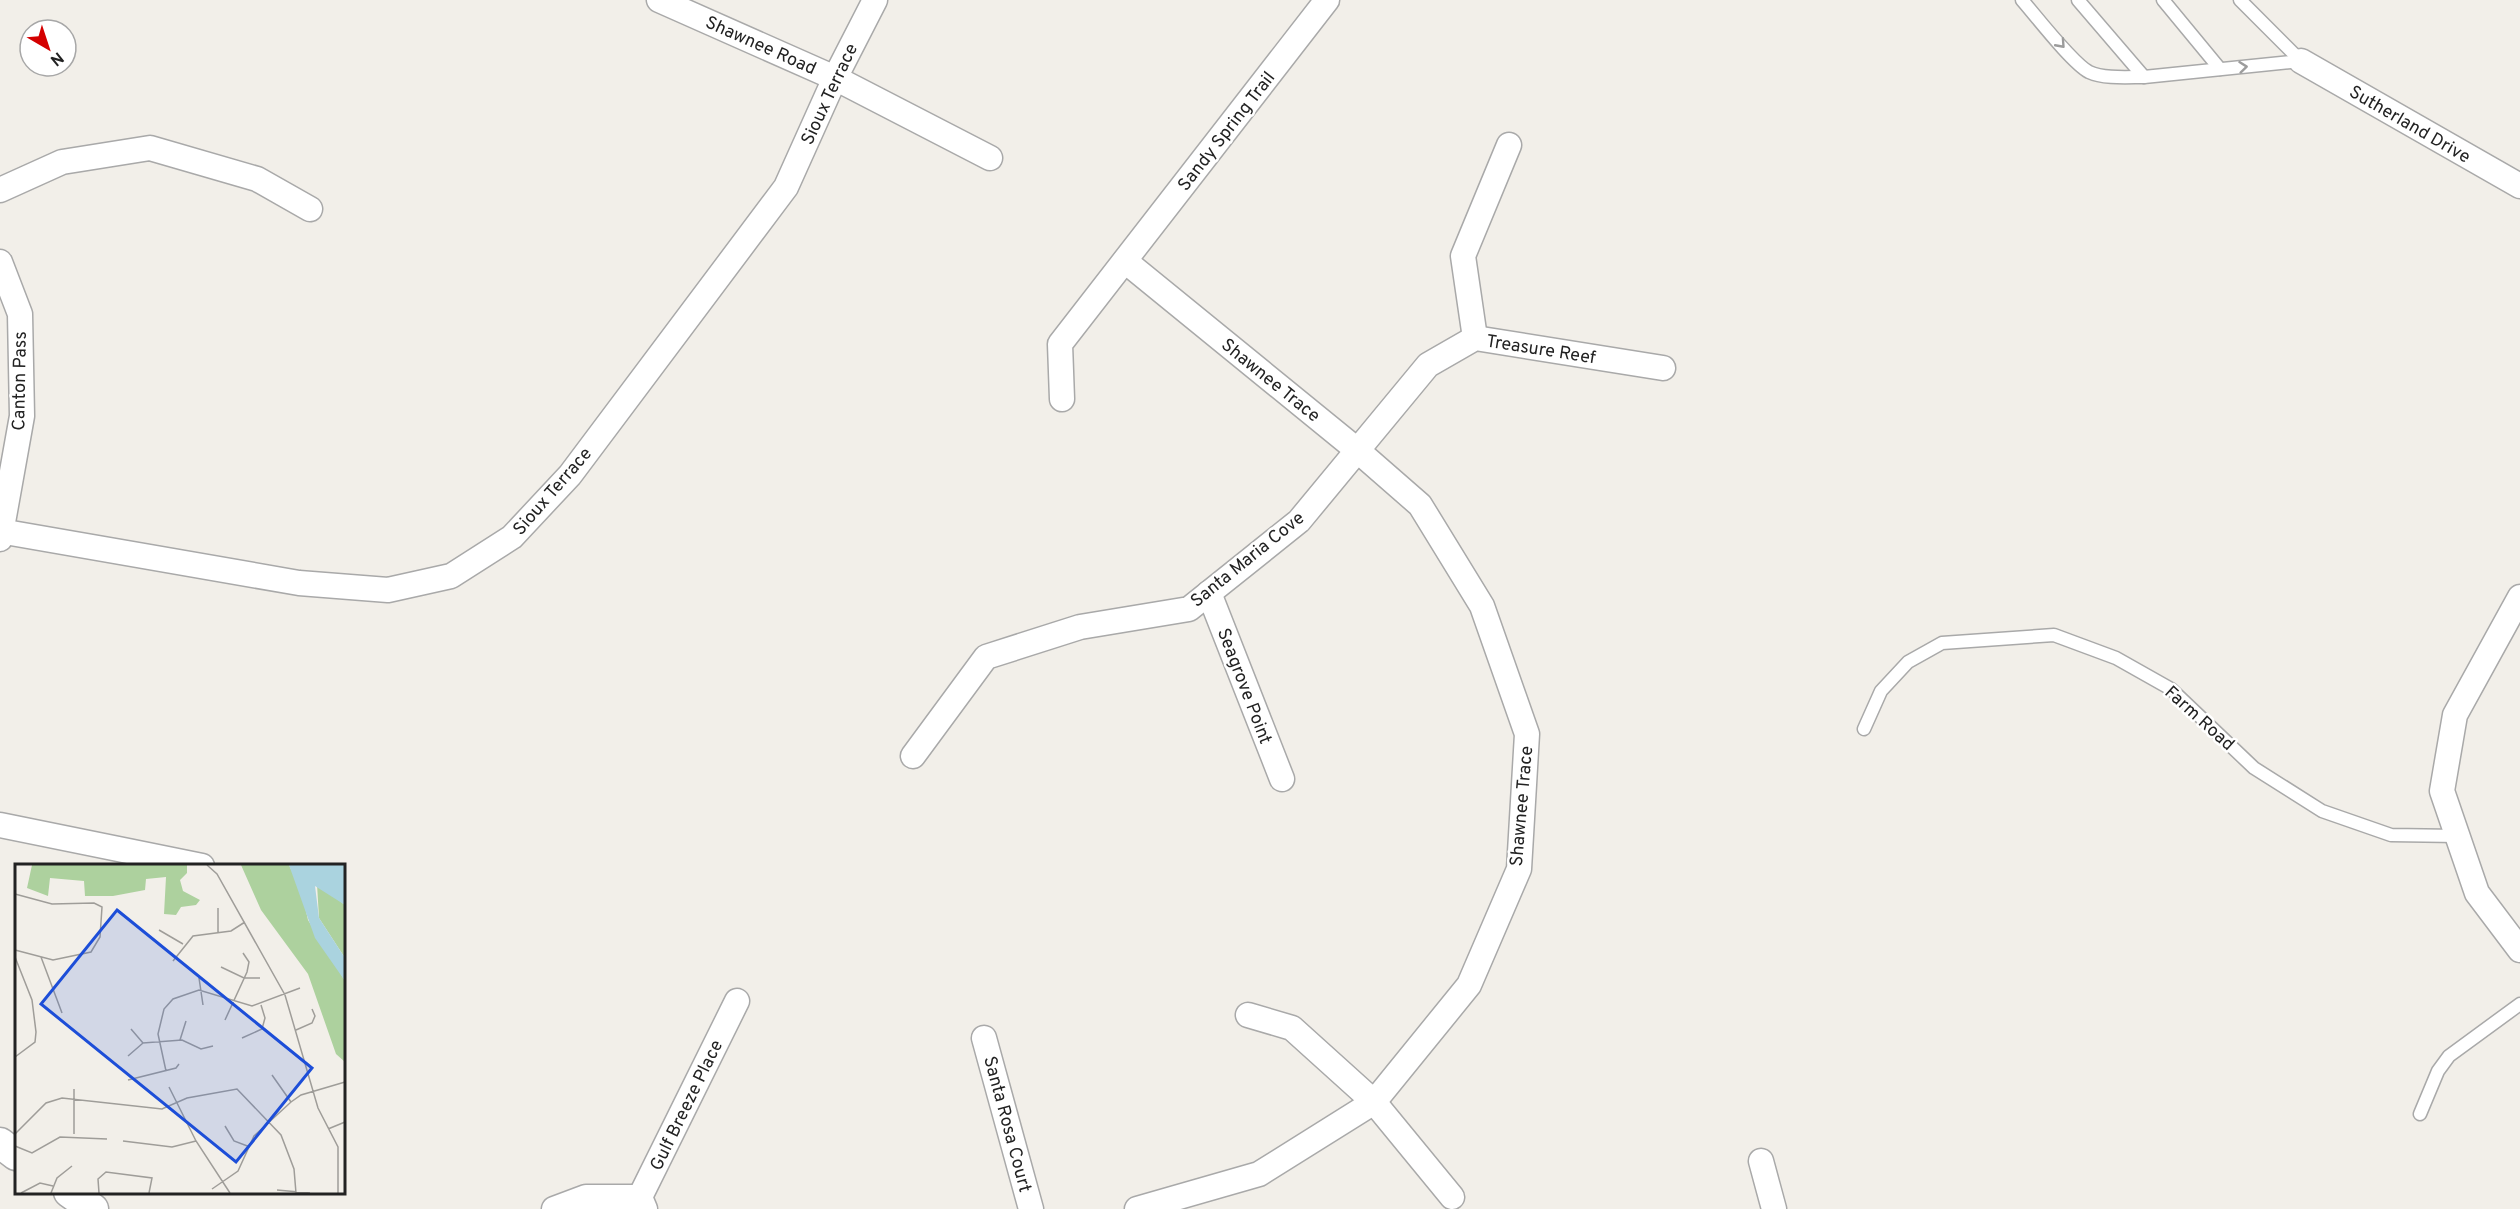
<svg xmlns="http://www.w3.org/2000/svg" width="2520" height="1209" font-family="Overpass,sans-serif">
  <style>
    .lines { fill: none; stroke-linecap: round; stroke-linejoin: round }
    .service-casing { stroke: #a9a9a9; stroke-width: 15 }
    .minor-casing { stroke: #a9a9a9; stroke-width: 27 }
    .tertiary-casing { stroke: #a9a9a9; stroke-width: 33 }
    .service { stroke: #fff; stroke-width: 12 }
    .minor { stroke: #fff; stroke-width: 24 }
    .tertiary { stroke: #fff; stroke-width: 30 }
    .oneway { stroke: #9c9c9c }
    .labels { text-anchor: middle; stroke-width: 5; stroke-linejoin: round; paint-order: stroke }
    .street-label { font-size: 18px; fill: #222; stroke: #fff }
    .inset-road { fill: none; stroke: #9f9d99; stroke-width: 1.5 }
    .view { fill: #1d4ed8; fill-opacity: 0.15; stroke: #1d4ed8; stroke-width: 3 }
    .inset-edge { fill: none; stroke: #222; stroke-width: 3 }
  </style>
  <rect width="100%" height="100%" fill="#f2efe9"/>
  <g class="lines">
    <defs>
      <g id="service">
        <path d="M2022 0C2036 16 2072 63 2089 72 2104 79 2128 77 2144 77L2301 61"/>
        <path d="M2078 0 2144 77"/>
        <path d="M2163 0 2220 69"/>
        <path d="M2240 0 2301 61"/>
        <path d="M1864 729 1881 691 1908 662 1942 643 2054 635 2116 658 2171 689 2254 768 2322 811 2391 835 2458 836"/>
        <path d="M2420 1114 2438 1071 2449 1056 2520 1004"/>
      </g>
      <g id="minor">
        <path d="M659 0 835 78 990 158"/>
        <path d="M2301 61 2520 186"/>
        <path d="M0 190 62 162 150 148 257 179 310 209"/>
        <path d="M1125 261 1357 450 1420 505 1482 606 1527 734 1519 869 1469 985 1374 1102 1259 1174 1137 1209"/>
        <path d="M0 262 20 314 22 416 0 539"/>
        <path d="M1475 338 1463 256 1509 145"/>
        <path d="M1062 399 1060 344 1327 0"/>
        <path d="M0 531 299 583 388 590 451 576 512 537 570 475 786 187 835 78 875 0"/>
        <path d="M1209 593 1282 779"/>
        <path d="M2520 597 2455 715 2442 791 2477 893 2520 950"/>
        <path d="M913 756 986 657 1080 627 1189 609 1299 521 1428 365 1475 338 1663 368"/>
        <path d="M0 825 202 866"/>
        <path d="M1248 1015 1292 1028 1374 1102 1452 1197"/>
        <path d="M984 1038 1031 1209"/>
        <path d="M1761 1161 1774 1209"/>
        <path d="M554 1209 586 1197H640"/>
        <path d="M645 1209 640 1197 737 1001"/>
      </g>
      <g id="tertiary">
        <path d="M0 1143 16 1155"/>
        <path d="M69 1192 93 1209"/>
      </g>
    </defs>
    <use href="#service" class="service-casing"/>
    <use href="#minor" class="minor-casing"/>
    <use href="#tertiary" class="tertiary-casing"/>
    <use href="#service" class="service"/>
    <use href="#minor" class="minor"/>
    <use href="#tertiary" class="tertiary"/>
  </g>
  <defs><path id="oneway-chevron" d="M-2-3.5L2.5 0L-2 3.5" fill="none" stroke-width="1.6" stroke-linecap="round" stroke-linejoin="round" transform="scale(1.5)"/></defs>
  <g class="oneway">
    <use href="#oneway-chevron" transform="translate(2061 44) rotate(48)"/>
    <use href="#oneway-chevron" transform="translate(2243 67) rotate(-6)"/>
  </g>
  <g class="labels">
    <g class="street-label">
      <text transform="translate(761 45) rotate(24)" y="6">Shawnee Road</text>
      <text transform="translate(829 94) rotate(-65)" y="6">Sioux Terrace</text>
      <text transform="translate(2410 124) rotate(30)" y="6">Sutherland Drive</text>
      <text transform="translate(1226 131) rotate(-52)" y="6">Sandy Spring Trail</text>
      <text transform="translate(1541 349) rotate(9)" y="6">Treasure Reef</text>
      <text transform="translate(1271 380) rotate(39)" y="6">Shawnee Trace</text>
      <text transform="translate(19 381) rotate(-89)" y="6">Canton Pass</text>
      <text transform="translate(552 491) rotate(-49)" y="6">Sioux Terrace</text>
      <text transform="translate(1247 559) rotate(-39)" y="6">Santa Maria Cove</text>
      <text transform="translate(1245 686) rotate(69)" y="6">Seagrove Point</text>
      <text transform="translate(2200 718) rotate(42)" y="6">Farm Road</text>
      <text transform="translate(1521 806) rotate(-85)" y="6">Shawnee Trace</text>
      <text transform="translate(686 1105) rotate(-64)" y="6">Gulf Breeze Place</text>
      <text transform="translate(1008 1124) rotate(75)" y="6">Santa Rosa Court</text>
    </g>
  </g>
  <g transform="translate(15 864)">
    <rect width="330" height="330" fill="#f2efe9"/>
    <path d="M17 1H172V9L165 16 168 27 185 36 181 41 166 43 161 51 149 50 151 13 131 15 130 26 98 32H70L69 17 35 14 33 32 12 24ZM226 1H274L287 29 293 56 330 117V198L321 190 293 110 246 46ZM302 20 330 41V94L304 54Z" fill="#add19e"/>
    <path d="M274 1H330V41L300 22 304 54 330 94V117L300 74Z" fill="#aad3df"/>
    <path class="inset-road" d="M192 1 202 10 270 131 303 244 323 283V329M0 30 37 40 79 39 87 43 85 73 76 88 38 96 0 86M203 44V68M144 66 168 80M0 93 17 136 21 168 20 178 0 193M26 93 47 149M158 97 178 72 216 67 230 58M206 103 229 114H245M184 114 188 141M210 156 232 108 234 98 228 89M116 165 128 179 167 176 186 185 198 182M281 166 297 159 300 152 297 145M227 174 247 165 250 154 246 141M165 176 171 157M113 192 128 179M151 207 143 170 149 145 158 135 184 126 237 142 285 124M257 211 276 238M113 216 161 204 164 200M154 223 181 277 215 329M210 262 219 277 235 283M313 265 330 258M0 270 31 239 47 234 147 245 172 234 222 225 266 271 279 305 281 329M59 270V225M108 277 157 283 181 277M0 282 17 289 45 273 92 275M197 325 223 307 239 272 276 238 286 231 330 218M262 326 295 329M6 329 25 319 38 322M36 329 42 314 57 302M84 329 83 315 91 308 137 314 134 329"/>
    <path class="view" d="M102 46 297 204 221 298 26 140Z"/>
    <rect width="330" height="330" class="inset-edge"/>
  </g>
  <g transform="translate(48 48) rotate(141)"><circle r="28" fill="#ffffff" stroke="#a7a7a7" stroke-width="1.5"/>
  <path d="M0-4.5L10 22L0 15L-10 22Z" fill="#d40000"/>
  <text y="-9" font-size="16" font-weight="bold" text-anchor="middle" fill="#222222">N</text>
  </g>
</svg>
